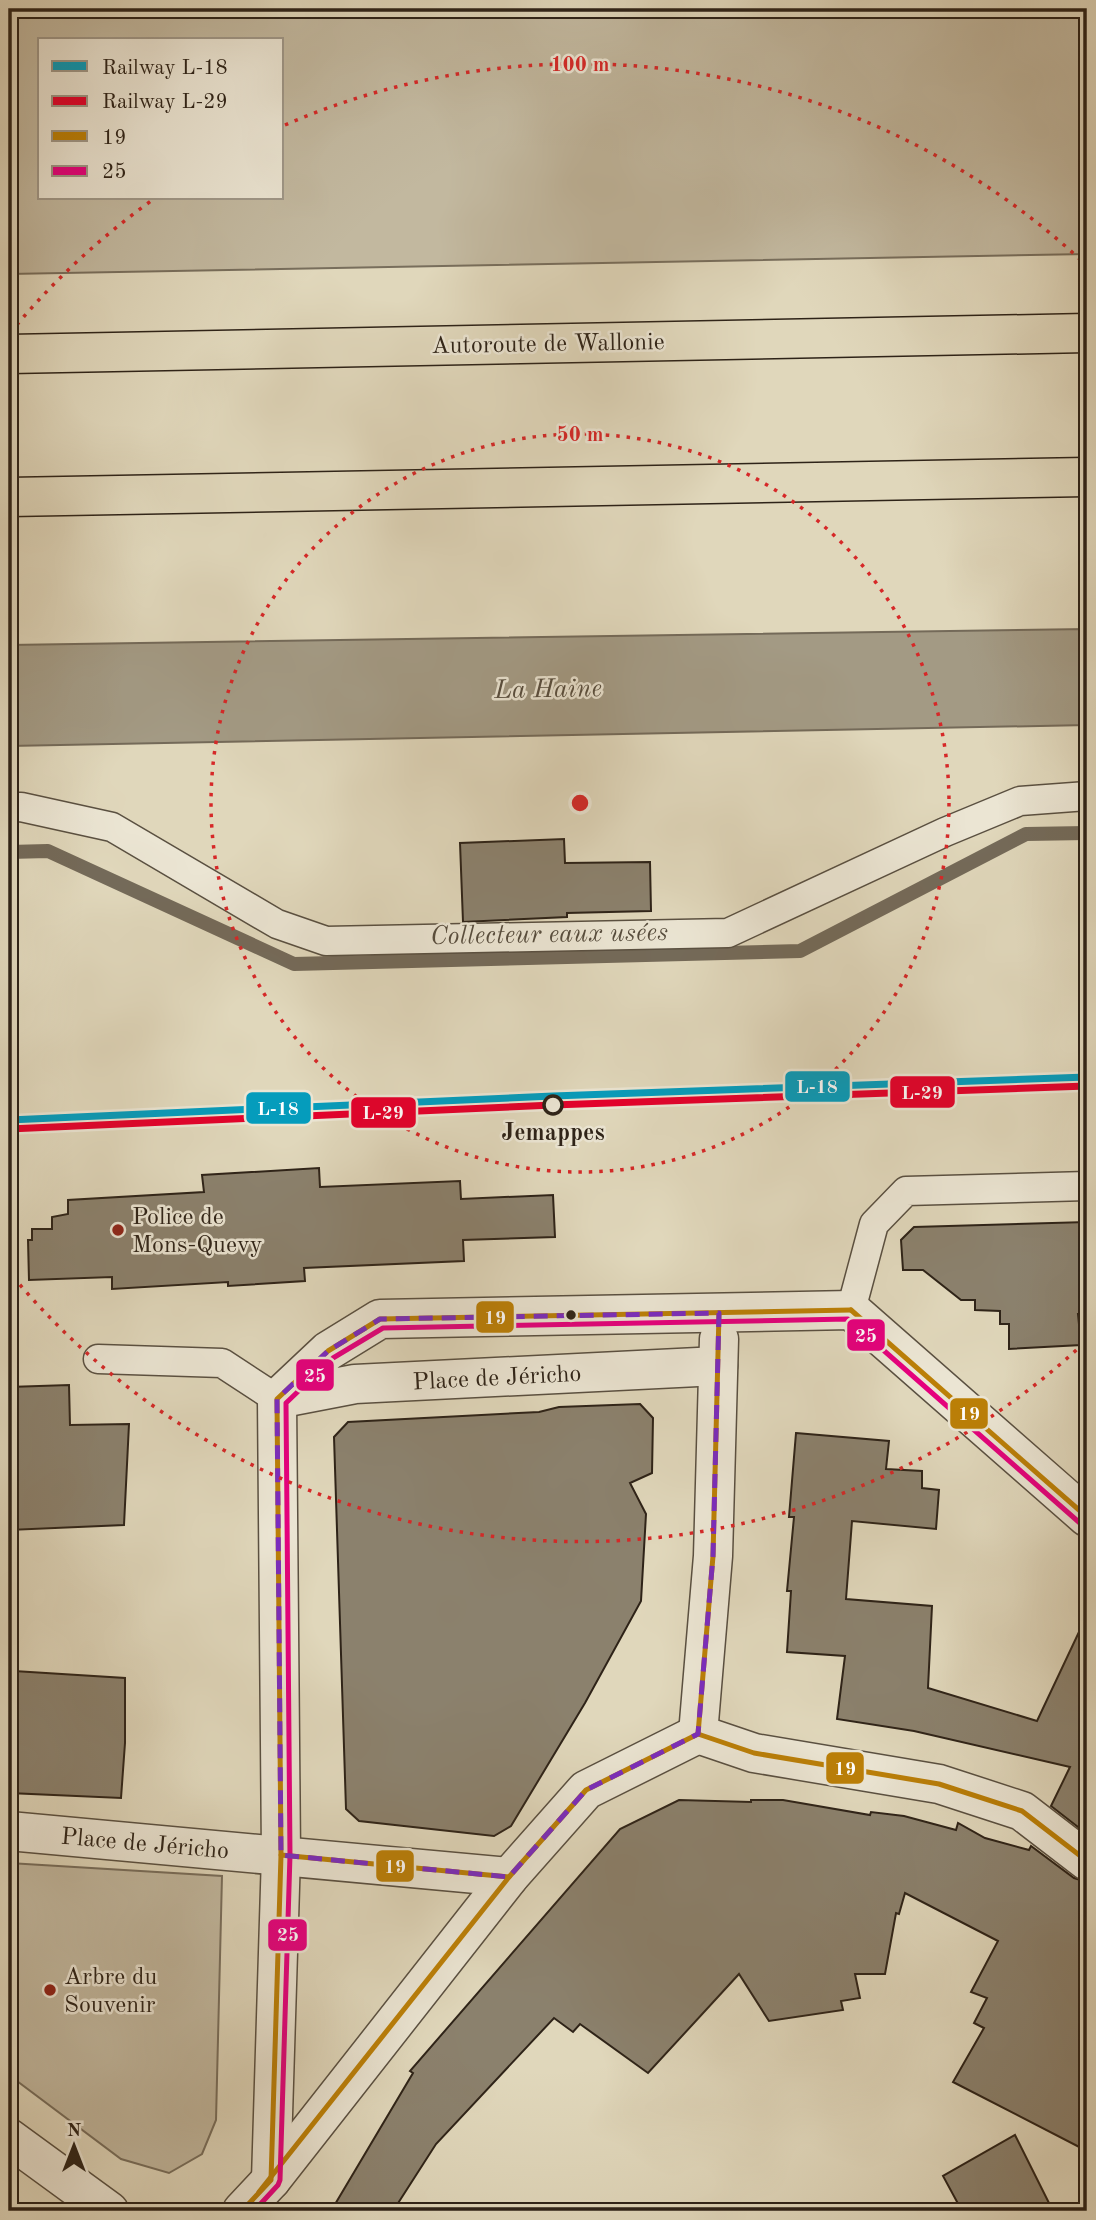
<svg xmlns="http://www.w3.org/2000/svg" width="1096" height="2220" font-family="'Old Standard TT',serif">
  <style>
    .green { fill: #c2b89f; stroke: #786e5c; stroke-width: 2; fill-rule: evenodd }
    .water { fill: #a39a84; stroke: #746a59; stroke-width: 2 }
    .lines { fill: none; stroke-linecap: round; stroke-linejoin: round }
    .stream { stroke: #746a59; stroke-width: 14 }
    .building { fill: #8b816d; stroke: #2e2318; stroke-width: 2 }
    .service-casing { stroke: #5a5041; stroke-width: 31 }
    .minor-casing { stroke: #5a5041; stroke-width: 41 }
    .motorway-casing { stroke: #2e2318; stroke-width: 41 }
    .service { stroke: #ebe5d3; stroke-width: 28 }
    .minor { stroke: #ebe5d3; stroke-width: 38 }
    .motorway { stroke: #e0d7bb; stroke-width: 38 }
    .bus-1-casing { stroke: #ebe5d3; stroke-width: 10 }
    .bus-2-casing { stroke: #ebe5d3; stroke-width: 10 }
    .bus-1 { stroke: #bb7f07; stroke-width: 5 }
    .bus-2 { stroke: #e5007d; stroke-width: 5 }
    .rail-1-casing { stroke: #ebe5d3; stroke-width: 12 }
    .rail-2-casing { stroke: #ebe5d3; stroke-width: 12 }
    .rail-1 { stroke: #059cbc; stroke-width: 7 }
    .rail-2 { stroke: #e4002b; stroke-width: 7 }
    .marked { fill: none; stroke: #7b2cbf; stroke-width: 5; stroke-dasharray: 14 9; stroke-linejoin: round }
    .ring { fill: none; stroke: #d62828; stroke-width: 3.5; stroke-dasharray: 3.5 7 }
    .stop-dot { fill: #ebe5d3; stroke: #2e2318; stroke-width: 3.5 }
    .poi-dot { fill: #8f2418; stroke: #ebe5d3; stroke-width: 2.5 }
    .bus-dot { fill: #2e2318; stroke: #ebe5d3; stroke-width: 2.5 }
    .labels { text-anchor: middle; stroke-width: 5; stroke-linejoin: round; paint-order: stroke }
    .street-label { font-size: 24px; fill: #2e2318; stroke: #ebe5d3 }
    .stop-label { font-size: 24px; font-weight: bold; fill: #2e2318; stroke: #ebe5d3 }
    .poi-label { font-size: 24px; fill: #2e2318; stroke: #ebe5d3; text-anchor: start }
    .water-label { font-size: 26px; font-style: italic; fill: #574d3e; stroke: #ebe5d3 }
    .centre { fill: #d62828; stroke: #ebe5d3; stroke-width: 3.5 }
    .ring-label { font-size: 21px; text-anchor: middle; font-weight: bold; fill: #d62828; stroke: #ebe5d3; stroke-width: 5; stroke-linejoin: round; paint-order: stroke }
    .line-badge { stroke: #ebe5d3; stroke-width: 2.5 }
    .badge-label { font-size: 19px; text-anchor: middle; font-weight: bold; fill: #fff }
  </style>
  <rect width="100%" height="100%" fill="#e0d7bb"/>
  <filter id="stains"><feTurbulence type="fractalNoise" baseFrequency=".00286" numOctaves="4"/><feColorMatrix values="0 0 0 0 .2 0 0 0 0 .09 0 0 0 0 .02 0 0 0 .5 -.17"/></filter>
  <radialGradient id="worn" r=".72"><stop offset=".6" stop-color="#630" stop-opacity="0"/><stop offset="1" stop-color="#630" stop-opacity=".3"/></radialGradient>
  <g class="green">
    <path d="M9 9H1087V254L9 274ZM40 40H282V198H40Z"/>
    <path d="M9 1863 222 1876 216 2120 202 2154 169 2173 121 2159 9 2075Z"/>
  </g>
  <path class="water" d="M1087 629V725L9 746V645Z"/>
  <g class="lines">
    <path class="stream" d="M9 852 48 851 294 964 800 951 1026 834 1087 833"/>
  </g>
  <g class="building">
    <path d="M564 839 565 863 650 862 651 911 567 913V917L463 922 460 843Z"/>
    <path d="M319 1168 320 1187 460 1181 461 1199 553 1195 555 1237 463 1240 464 1261 304 1268 305 1281 228 1286V1282L112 1289V1277L29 1280 28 1240H32V1229H52V1217L68 1214V1200L204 1192 202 1175Z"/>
    <path d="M1087 1222V1314H1078L1081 1345 1009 1349V1324H1000V1311L975 1310V1300H961L923 1270H903L901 1240 914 1227Z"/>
    <path d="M69 1385 70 1425 129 1424 124 1525 9 1530V1387Z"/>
    <path d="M640 1404 653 1418 652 1473 630 1483 646 1514 641 1601 585 1703 511 1826 494 1836 359 1821 346 1809 334 1437 348 1422 539 1412 559 1407Z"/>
    <path d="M796 1433 889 1441 886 1469 922 1471V1488L939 1490 936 1529 852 1521 846 1599 932 1606 928 1688 1037 1721 1087 1615V1834L1051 1806 1070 1767 914 1731 837 1719 845 1656 787 1652 791 1591H787L794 1517H789Z"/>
    <path d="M14 1671 125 1678V1743L121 1798 9 1793V1726H11Z"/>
    <path d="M679 1800 751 1802V1800H783L870 1815 871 1812 904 1816 956 1830 958 1823 985 1838 1029 1850 1031 1846 1074 1878 1087 1882V2151L953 2082 984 2028 974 2023 987 1998 971 1992 998 1941 905 1893 899 1914 896 1913 885 1974H855L860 1998 841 2001 843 2010 769 2021 739 1974 648 2073 580 2024 573 2032 554 2018 436 2144 393 2211H331L413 2073 410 2071 620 1829Z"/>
    <path d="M1015 2135 1053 2211H962L943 2176Z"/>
  </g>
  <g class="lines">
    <defs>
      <g id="service">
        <path d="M9 808 21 807 112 827 277 924 326 941 728 933 945 832 1020 801 1087 796"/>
        <path d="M851 1310 874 1224 906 1191 1087 1186"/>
        <path d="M98 1359 222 1363 277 1399"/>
      </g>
      <g id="minor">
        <path d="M277 1399 355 1384 718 1366"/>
        <path d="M698 1734 713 1556 719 1339"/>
        <path d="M9 1831 509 1877"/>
        <path d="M9 2138 109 2211"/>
        <path d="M271 2180 281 1855 277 1399 328 1351 380 1319 851 1310 1087 1517"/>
        <path d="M242 2211 271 2180 509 1877 586 1790 698 1734 754 1753 939 1784 1022 1811 1087 1861"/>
      </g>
      <g id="motorway">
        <path d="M9 354 1087 333"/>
        <path d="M9 497 1087 477"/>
      </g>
    </defs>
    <use href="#service" class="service-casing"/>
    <use href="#minor" class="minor-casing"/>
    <use href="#motorway" class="motorway-casing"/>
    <use href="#service" class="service"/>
    <use href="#minor" class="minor"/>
    <use href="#motorway" class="motorway"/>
    <defs>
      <g id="bus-1">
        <path d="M851 1310 1087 1517"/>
        <path d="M698 1734 713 1556 719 1313"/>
        <path d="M281 1855 509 1877"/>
        <path d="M259 2192 509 1877 586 1790 698 1734 754 1753 939 1784 1022 1811 1087 1861"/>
        <path d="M242 2211 271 2180 281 1855 277 1399 328 1351 380 1319 851 1310"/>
      </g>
      <path id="bus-2" d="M254 2211 278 2185 280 2180 290 1855 286 1403 333 1358 383 1328 848 1319 1081 1524"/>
    </defs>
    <use href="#bus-1" class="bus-1-casing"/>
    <use href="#bus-2" class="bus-2-casing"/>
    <use href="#bus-1" class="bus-1"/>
    <use href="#bus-2" class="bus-2"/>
    <defs>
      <path id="rail-1" d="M9 1120 553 1096 1087 1077"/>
      <path id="rail-2" d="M9 1129 553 1105 1087 1086"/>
    </defs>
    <use href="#rail-1" class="rail-1-casing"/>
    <use href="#rail-2" class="rail-2-casing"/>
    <use href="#rail-1" class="rail-1"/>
    <use href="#rail-2" class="rail-2"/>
  </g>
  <path class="marked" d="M719 1313 713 1556 698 1734 586 1790 509 1877 281 1855 277 1399 328 1351 380 1319Z"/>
  <g class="ring">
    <circle cx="580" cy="803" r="369"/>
    <path d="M1084 1343A739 739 0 0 1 10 1273M10 333A739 739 0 0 1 151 201M285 125A739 739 0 0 1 1084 263"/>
  </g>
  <circle class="stop-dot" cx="553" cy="1105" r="9"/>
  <g class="poi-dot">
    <circle cx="118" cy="1230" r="7"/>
    <circle cx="50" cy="1990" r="7"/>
  </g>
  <circle class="bus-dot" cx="571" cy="1315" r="6"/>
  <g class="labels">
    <g class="street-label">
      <text transform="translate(548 343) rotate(-1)" y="8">Autoroute de Wallonie</text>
      <text transform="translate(497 1377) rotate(-3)" y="8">Place de Jéricho</text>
      <text transform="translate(145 1843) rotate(5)" y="8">Place de Jéricho</text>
    </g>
    <g class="stop-label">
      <text x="553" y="1140">Jemappes</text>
    </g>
    <g class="poi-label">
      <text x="132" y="1224">Police de<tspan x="132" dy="28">Mons-Quevy</tspan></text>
      <text x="64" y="1984">Arbre du<tspan x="64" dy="28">Souvenir</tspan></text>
    </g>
    <g class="water-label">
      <text transform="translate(548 688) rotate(-1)" y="9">La Haine</text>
      <text transform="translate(549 933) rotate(-1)" y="9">Collecteur eaux usées</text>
    </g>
  </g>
  <circle cx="580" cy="803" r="10" class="centre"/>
  <g class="ring-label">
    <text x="580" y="71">100 m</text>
    <text x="580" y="441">50 m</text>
  </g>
  <g class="line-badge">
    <rect x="784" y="1070" width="67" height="33" rx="7" fill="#059cbc"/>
    <rect x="889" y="1075" width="67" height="34" rx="7" fill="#e4002b"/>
    <rect x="245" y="1091" width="67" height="34" rx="7" fill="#059cbc"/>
    <rect x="350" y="1096" width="67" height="33" rx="7" fill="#e4002b"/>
    <rect x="475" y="1300" width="40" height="34" rx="7" fill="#bb7f07"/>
    <rect x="846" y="1318" width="40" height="34" rx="7" fill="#e5007d"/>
    <rect x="295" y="1358" width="40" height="34" rx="7" fill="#e5007d"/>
    <rect x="949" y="1397" width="40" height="33" rx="7" fill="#bb7f07"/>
    <rect x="825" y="1751" width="40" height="34" rx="7" fill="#bb7f07"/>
    <rect x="375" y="1849" width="40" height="34" rx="7" fill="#bb7f07"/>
    <rect x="267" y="1918" width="41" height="34" rx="7" fill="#e5007d"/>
  </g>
  <g class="badge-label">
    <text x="817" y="1093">L-18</text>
    <text x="922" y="1099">L-29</text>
    <text x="278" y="1115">L-18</text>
    <text x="383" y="1119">L-29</text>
    <text x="495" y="1324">19</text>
    <text x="866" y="1342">25</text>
    <text x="315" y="1382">25</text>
    <text x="969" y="1420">19</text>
    <text x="845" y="1775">19</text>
    <text x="395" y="1873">19</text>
    <text x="288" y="1941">25</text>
  </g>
  <rect width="1096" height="2220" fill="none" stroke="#e0d7bb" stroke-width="35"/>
  <rect x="10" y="10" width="1075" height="2199" fill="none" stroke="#2e2318" stroke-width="3.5"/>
  <rect x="18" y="18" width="1061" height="2185" fill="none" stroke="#2e2318" stroke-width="2"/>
  <rect x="38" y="38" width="245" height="161" fill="#ebe5d3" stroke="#9f9788" stroke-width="2"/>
  <rect x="52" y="61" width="35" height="10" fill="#059cbc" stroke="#9f9788" stroke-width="2"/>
  <text x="102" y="74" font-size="21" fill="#2e2318">Railway L-18</text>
  <rect x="52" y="96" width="35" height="10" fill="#e4002b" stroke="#9f9788" stroke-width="2"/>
  <text x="102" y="108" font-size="21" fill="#2e2318">Railway L-29</text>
  <rect x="52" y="131" width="35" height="10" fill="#bb7f07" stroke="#9f9788" stroke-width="2"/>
  <text x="102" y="144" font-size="21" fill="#2e2318">19</text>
  <rect x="52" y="166" width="35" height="10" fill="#e5007d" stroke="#9f9788" stroke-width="2"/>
  <text x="102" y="178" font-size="21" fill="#2e2318">25</text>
  <g transform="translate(74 2146)" stroke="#ebe5d3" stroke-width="5" paint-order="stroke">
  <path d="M0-5L12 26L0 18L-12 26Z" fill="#2e2318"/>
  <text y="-10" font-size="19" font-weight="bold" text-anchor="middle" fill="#2e2318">N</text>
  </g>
  <rect width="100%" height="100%" filter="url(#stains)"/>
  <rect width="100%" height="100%" fill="url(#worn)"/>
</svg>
